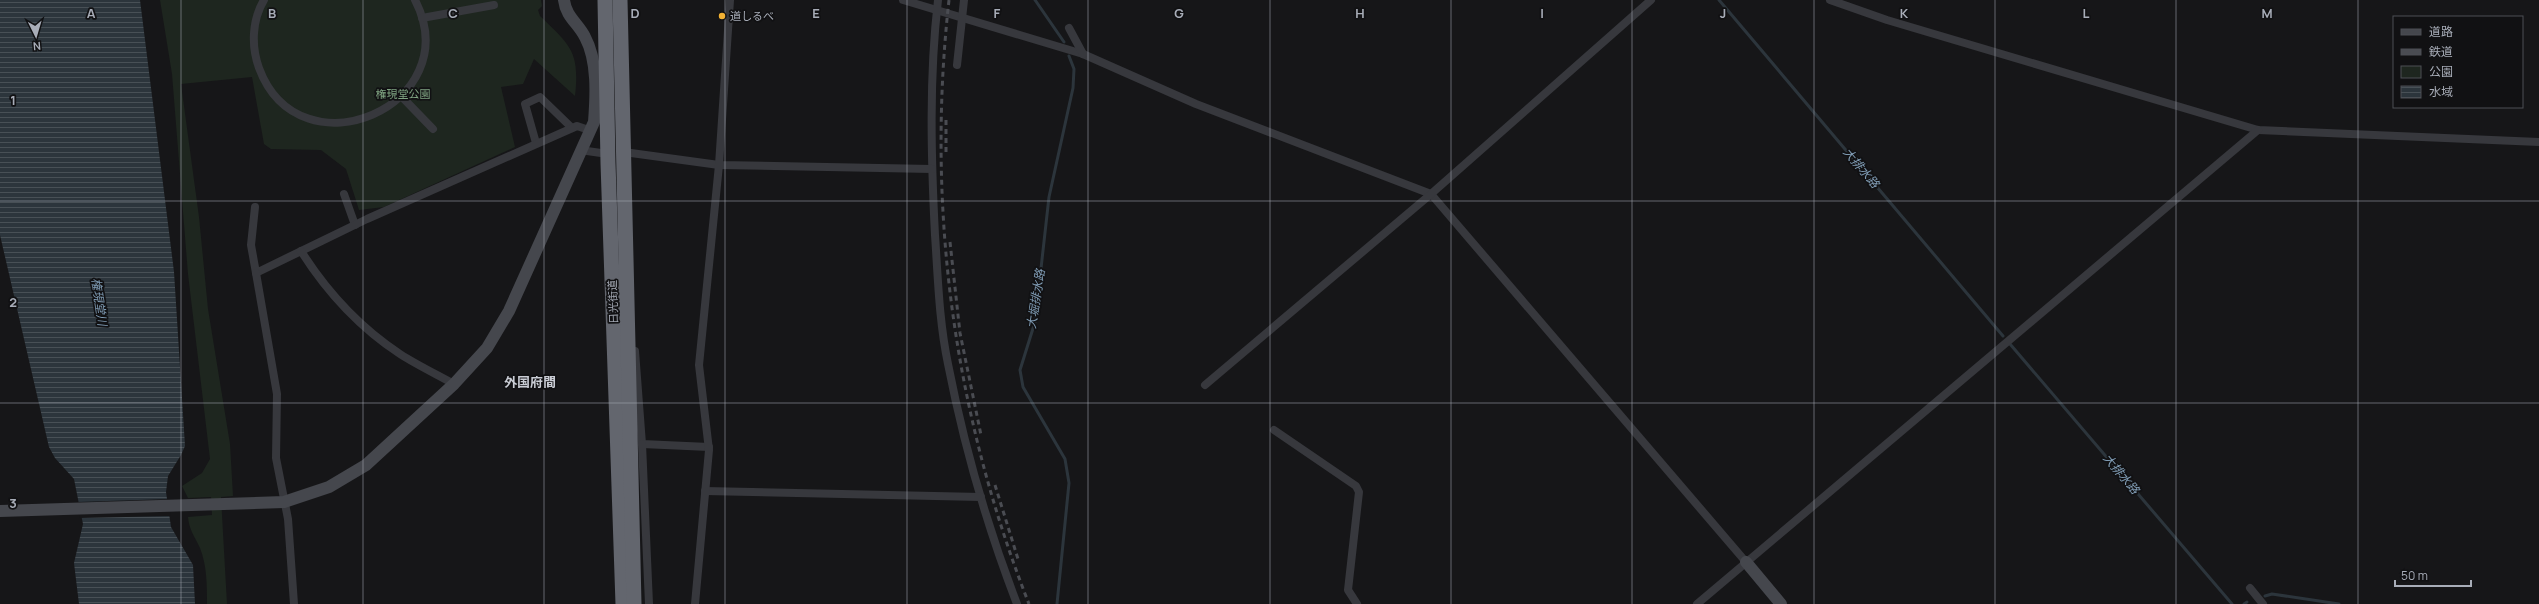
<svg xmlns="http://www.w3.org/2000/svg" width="2539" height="604" font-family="Manrope,'Noto Sans JP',sans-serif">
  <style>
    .green { fill: #1e261f }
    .water { fill: url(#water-rules) }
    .pier { fill: #161618 }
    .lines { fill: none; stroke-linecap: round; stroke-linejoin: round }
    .stream { stroke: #2c353c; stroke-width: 3 }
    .street { stroke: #37383d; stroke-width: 8 }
    .secondary { stroke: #45474d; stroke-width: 12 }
    .highway { stroke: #63666e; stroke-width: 15 }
    .rail { stroke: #4a4c52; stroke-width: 3; stroke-dasharray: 5 4; stroke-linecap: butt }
    .grid { fill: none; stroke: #a8adb8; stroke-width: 1; stroke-opacity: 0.55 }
    .poi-dot { fill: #f2b134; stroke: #111113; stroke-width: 1.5 }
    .labels { text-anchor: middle; stroke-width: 3.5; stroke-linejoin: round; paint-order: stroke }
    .poi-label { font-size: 11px; fill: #a8adb8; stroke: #111113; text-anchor: start }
    .park-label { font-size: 11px; fill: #7fa381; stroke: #111113 }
    .street-label { font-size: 11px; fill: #a8adb8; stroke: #111113 }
    .water-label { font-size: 12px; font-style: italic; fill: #7f9bb3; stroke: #111113 }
    .quarter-label { font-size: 13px; font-weight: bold; fill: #c9ccd4; stroke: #111113 }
    .grid-label { font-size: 13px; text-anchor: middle; font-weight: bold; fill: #a8adb8; stroke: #111113; stroke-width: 3.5; stroke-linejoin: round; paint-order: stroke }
  </style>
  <defs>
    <pattern id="water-rules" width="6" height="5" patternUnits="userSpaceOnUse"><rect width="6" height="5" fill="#2c353c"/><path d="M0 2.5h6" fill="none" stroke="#485056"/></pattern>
  </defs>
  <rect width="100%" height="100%" fill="#161618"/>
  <path class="green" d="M160 0H541L542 6 538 10 540 16C570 45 580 51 575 96L534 59 523 84 501 87 515 147 384 207 359 210 346 169 321 150 271 149 264 144 252 77 181 84 199 217 208 309 230 444 233 496 221 497 227 604H207C207 585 207 566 200 548 195 537 189 530 188 517L212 515 211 497 188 498 182 486 202 473 210 459 188 274 172 74Z"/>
  <path class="water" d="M0 0H140L174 272 185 446 181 455 168 476 166 492 171 527 193 565 195 604H79L74 563 83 524 74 479 55 458 49 447 0 235Z"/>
  <path class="pier" d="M169 499 171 516 80 518 77 502Z"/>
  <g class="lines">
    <g class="stream">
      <path d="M1035 0 1064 42"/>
      <path d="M1719 0 2003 336"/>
      <path d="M2010 344 2232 604"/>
      <path d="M2265 596 2272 594 2339 604"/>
      <path d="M1057 604 1069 483 1065 459 1023 387 1020 370 1035 322 1049 197 1073 88 1074 69 1069 56"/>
      <path d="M2244 604 2247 602"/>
    </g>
    <g class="street">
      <path d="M264 0C252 20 251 46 259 68 300 178 469 105 415 0"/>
      <path d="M903 0 1083 54 1196 104 1431 194 1746 562"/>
      <path d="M938 0C929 77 931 157 935 235 938 278 939 321 948 364 964 446 987 526 1017 604"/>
      <path d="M1830 0 1887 20 2258 130 2539 142"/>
      <path d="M422 18 494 5"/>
      <path d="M1069 28 1083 54"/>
      <path d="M957 65 964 0"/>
      <path d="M402 97 433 129"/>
      <path d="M536 143 525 104 540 97 572 128"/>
      <path d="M580 150 601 153"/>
      <path d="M631 153 719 165 932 169"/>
      <path d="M344 194 355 225"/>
      <path d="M255 207 251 245 256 273 367 219 577 126 589 130"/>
      <path d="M301 251C327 292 359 327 400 354 417 365 436 374 454 384"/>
      <path d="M256 273 277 394 276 458 288 519 294 604"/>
      <path d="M635 351 642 444 709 447"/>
      <path d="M1205 385 1431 194 1651 0"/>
      <path d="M1274 430 1356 486 1359 492 1348 590 1357 604"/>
      <path d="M642 444 649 604"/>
      <path d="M705 491 981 497"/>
      <path d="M2250 588 2263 604"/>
      <path d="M695 604 709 450 699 365 719 165 730 0"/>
      <path d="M1697 604 2258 130"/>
    </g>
    <g class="secondary">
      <path d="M0 511 284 502 329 487 366 465 454 384 487 348 509 311 594 122C596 96 598 61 585 37 578 23 566 17 564 0"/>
      <path d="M1746 562 1781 604"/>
    </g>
    <g class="highway">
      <path d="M605 0 608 163 623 604"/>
      <path d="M620 0 634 604"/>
    </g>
    <g class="rail">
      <path d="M949 0C926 206 953 411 1029 604"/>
      <path d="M946 152V120"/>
      <path d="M950 242 960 333 981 435"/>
      <path d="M995 485 1018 559"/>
    </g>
  </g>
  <path class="grid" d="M181 0V604M363 0V604M544 0V604M725 0V604M907 0V604M1088 0V604M1270 0V604M1451 0V604M1632 0V604M1814 0V604M1995 0V604M2176 0V604M2358 0V604M0 201H2539M0 403H2539"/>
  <circle class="poi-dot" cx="722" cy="16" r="4"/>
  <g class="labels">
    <g class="poi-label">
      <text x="730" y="20">道しるべ</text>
    </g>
    <g class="park-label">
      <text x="403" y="98">権現堂公園</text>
    </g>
    <g class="street-label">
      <text transform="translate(613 302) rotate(-92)" y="4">日光街道</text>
    </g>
    <g class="water-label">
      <text transform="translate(1861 168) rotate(50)" y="4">大排水路</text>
      <text transform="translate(1036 299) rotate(-81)" y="4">大堀排水路</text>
      <text transform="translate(99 302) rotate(82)" y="4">権現堂川</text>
      <text transform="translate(2121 474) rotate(50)" y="4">大排水路</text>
    </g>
    <g class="quarter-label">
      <text x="530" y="387">外国府間</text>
    </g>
  </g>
  <g class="grid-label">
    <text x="91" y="18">A</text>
    <text x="272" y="18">B</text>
    <text x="453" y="18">C</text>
    <text x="635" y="18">D</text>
    <text x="816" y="18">E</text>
    <text x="997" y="18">F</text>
    <text x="1179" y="18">G</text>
    <text x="1360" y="18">H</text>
    <text x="1542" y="18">I</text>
    <text x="1723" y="18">J</text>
    <text x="1904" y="18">K</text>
    <text x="2086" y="18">L</text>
    <text x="2267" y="18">M</text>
    <text x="13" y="105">1</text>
    <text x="13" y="307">2</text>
    <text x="13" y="508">3</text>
  </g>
  <rect x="2393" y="16" width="130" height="92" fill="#111113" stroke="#4d4f55"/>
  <rect x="2401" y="29" width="20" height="6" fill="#45474d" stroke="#4d4f55"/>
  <text x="2429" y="36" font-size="12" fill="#a8adb8">道路</text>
  <rect x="2401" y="49" width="20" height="6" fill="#4a4c52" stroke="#4d4f55"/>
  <text x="2429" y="56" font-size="12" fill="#a8adb8">鉄道</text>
  <rect x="2401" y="66" width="20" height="12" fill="#1e261f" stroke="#4d4f55"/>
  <text x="2429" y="76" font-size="12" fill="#a8adb8">公園</text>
  <rect x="2401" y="86" width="20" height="12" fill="url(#water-rules)" stroke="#4d4f55"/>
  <text x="2429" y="96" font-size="12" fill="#a8adb8">水域</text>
  <g transform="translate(36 36) rotate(175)" stroke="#111113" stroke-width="3" paint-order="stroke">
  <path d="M0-3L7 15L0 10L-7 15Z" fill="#a8adb8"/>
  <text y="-6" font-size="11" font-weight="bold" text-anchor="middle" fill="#a8adb8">N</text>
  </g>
  <path d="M2395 580v6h76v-6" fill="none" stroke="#a8adb8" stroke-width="2"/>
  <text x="2401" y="580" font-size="12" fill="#a8adb8" stroke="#111113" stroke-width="3" paint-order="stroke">50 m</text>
</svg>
